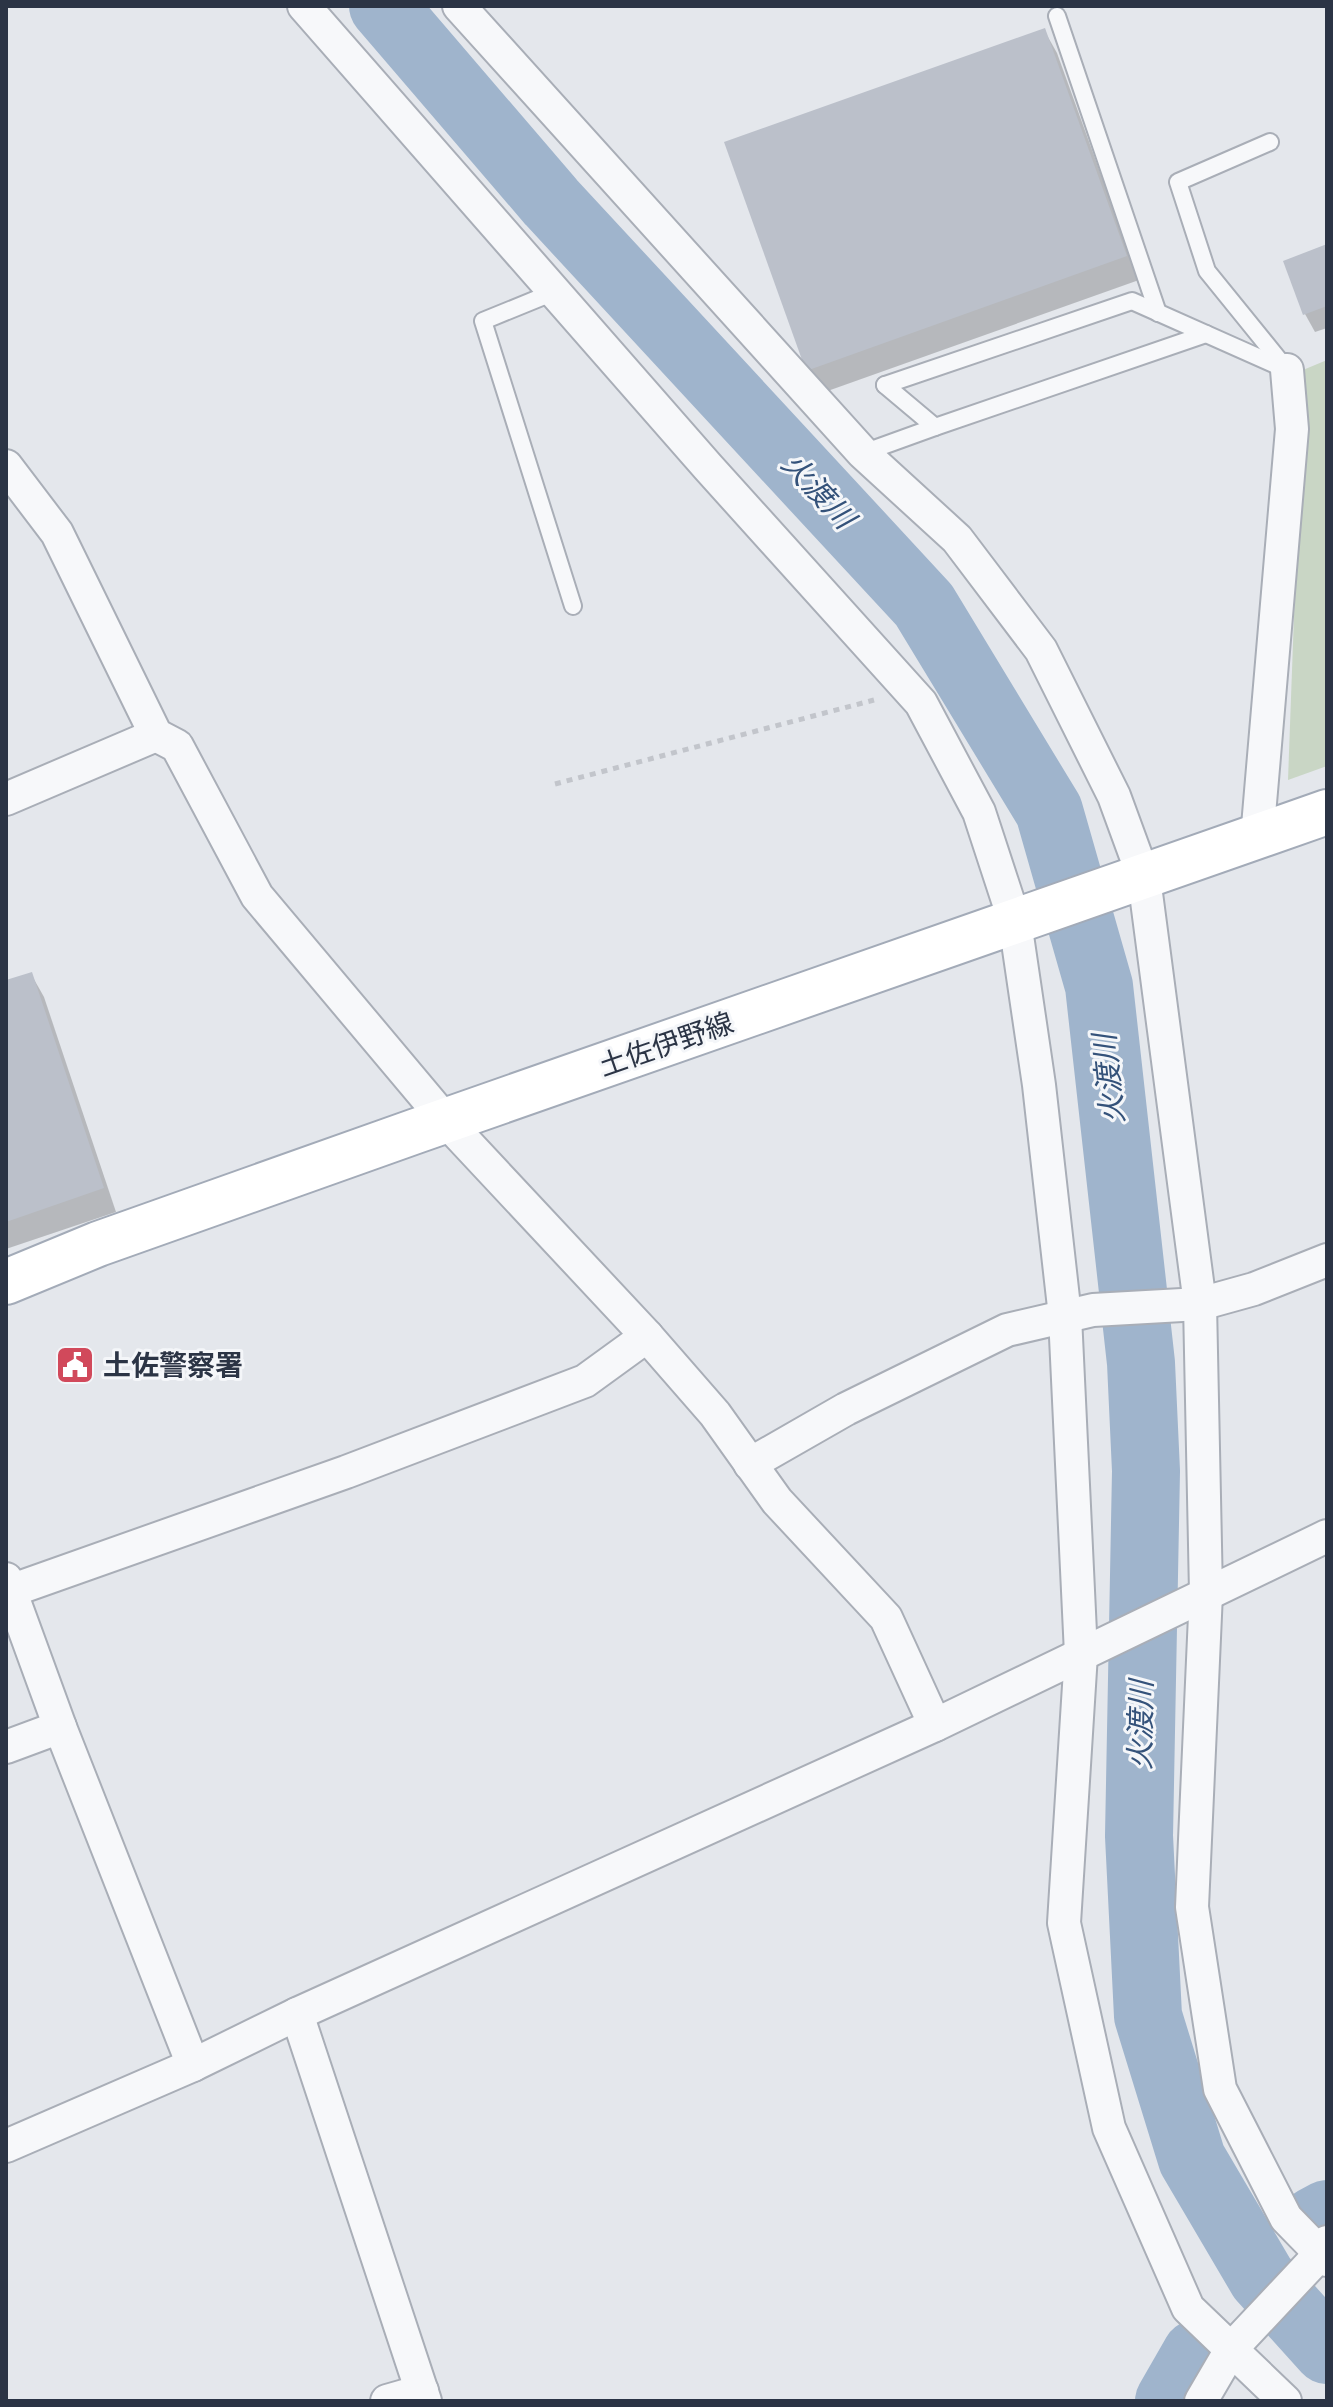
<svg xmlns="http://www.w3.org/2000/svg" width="1333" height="2407" font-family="Commissioner,'Noto Sans JP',sans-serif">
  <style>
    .green { fill: #c9d6c5 }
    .shadow { fill: #0003 }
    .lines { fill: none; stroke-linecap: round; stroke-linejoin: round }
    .river { stroke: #9fb4cc; stroke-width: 68 }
    .building { fill: #bbc0ca }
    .service-casing { stroke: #a9aeb7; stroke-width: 20 }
    .minor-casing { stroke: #a9aeb7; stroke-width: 36 }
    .primary-casing { stroke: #a3abb8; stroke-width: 48 }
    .path { stroke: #c2c5cb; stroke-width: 5; stroke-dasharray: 6 6; stroke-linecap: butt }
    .service { stroke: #f7f8fa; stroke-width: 16 }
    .minor { stroke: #f7f8fa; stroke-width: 32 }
    .primary { stroke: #fff; stroke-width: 44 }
    .labels { text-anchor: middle; stroke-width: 6; stroke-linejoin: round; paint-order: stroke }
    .street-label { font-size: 28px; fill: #2b3445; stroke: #f4f6f9 }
    .poi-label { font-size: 28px; font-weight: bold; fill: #2b3445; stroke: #f4f6f9; text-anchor: start }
    .water-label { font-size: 30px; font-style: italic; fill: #34527a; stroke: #f4f6f9 }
  </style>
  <rect width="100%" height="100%" fill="#e4e7ec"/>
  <path class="green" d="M1327 360V766L1288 780 1303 370Z"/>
  <g class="shadow">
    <path d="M1044 30 1057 53 1139 280 822 393 808 370Z"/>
    <path d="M1327 246V328L1315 332 1305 314 1285 262Z"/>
    <path d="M31 974 44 997 116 1212 6 1249V982Z"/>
  </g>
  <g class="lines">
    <g class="river">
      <path d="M383 6 551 202 924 605 1049 811 1099 986 1141 1363 1146 1471 1139 1836 1148 2016 1192 2159 1262 2278 1327 2350"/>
      <path d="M1314 2221 1327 2214"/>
      <path d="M1169 2401 1196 2354"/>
    </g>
  </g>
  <g class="building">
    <path d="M1045 28 1127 256 806 371 724 142Z"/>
    <path d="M1327 244V306L1303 315 1283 261Z"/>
    <path d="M32 972 104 1188 6 1222V980Z"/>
  </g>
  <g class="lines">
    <defs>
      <g id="service">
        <path d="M1057 16 1158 313"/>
        <path d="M1270 142 1178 182 1207 271 1284 366"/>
        <path d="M554 292 483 321 573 606"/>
        <path d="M885 385 1132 301 1287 370"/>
        <path d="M885 385 935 427 1206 334"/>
        <path d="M863 453 935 427"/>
      </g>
      <g id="minor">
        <path d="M304 6 708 467 921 703 979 812 1015 922 1039 1085 1065 1316 1081 1654 1064 1923 1109 2128 1188 2308 1285 2401"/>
        <path d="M459 6 863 453 957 539 1041 650 1114 796 1144 878 1200 1304 1206 1593 1192 1907 1220 2089 1286 2218 1327 2260"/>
        <path d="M6 466 57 533 156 735 177 746 257 896 446 1121 647 1336 715 1414 777 1501 886 1618 935 1725"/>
        <path d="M6 799 156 735"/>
        <path d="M1257 838 1292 429 1287 370"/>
        <path d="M750 1464 846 1409 1007 1330 1093 1310 1200 1304 1254 1289 1327 1260"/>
        <path d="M6 1579 60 1727 193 2065"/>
        <path d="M10 1591 346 1472 585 1381 647 1336"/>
        <path d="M6 1747 60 1727"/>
        <path d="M297 2014 425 2401"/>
        <path d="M6 2146 193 2065 297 2014 935 1725 1327 1536"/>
        <path d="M387 2401 422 2391"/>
        <path d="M1201 2401 1232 2348 1310 2265 1327 2242"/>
      </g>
      <path id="primary" d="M6 1282 98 1244 416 1131 1327 812"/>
    </defs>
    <use href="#service" class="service-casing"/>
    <use href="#minor" class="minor-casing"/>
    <use href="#primary" class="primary-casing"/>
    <path class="path" d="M555 784 874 700"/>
    <use href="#service" class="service"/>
    <use href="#minor" class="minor"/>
    <use href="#primary" class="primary"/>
  </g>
  <defs>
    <symbol id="civic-square" viewBox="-11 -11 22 22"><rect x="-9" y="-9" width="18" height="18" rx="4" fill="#d1495b" stroke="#f4f6f9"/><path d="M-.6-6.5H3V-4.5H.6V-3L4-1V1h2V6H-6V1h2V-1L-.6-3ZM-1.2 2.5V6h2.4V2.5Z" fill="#fff"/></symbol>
  </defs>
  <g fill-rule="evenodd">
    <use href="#civic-square" x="53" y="1343" width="44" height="44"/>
  </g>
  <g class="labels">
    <g class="street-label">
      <text transform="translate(666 1044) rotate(-19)" y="10">土佐伊野線</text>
    </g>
    <g class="poi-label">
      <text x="103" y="1375">土佐警察署</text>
    </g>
    <g class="water-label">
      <text transform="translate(818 491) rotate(47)" y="10">火渡川</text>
      <text transform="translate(1109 1079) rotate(-96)" y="10">火渡川</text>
      <text transform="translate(1141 1725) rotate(-89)" y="10">火渡川</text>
    </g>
  </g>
  <rect width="1333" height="2407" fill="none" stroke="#2b3445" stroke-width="16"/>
</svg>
